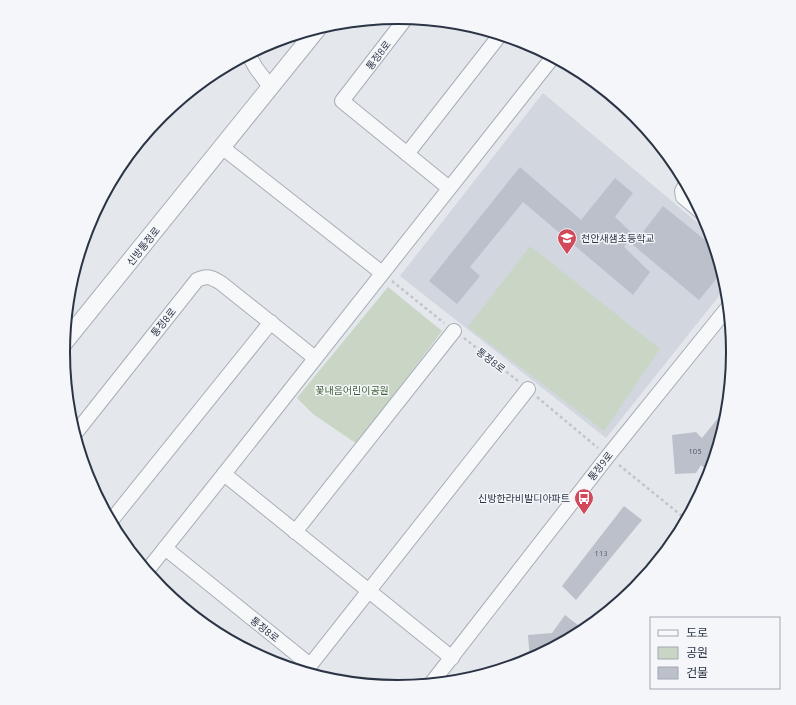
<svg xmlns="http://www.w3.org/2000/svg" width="796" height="705" font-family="Ubuntu,'Noto Sans KR',sans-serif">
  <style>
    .built { fill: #d2d6de }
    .green { fill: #c9d6c5 }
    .building { fill: #bbc0ca }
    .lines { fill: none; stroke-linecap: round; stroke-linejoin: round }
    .minor-casing { stroke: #a9aeb7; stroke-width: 16 }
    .tertiary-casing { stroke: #a9aeb7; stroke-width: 19 }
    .path { stroke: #c2c5cb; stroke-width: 2.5; stroke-dasharray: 3 3; stroke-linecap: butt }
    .minor { stroke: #f7f8fa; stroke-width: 14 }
    .tertiary { stroke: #f7f8fa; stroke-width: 17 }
    .labels { text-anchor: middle; stroke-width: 3; stroke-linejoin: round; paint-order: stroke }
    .number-label { font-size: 8px; fill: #4f5766 }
    .street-label { font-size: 10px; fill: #2b3445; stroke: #f4f6f9 }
    .poi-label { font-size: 10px; fill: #2b3445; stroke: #f4f6f9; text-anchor: start }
    .park-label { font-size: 10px; fill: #3f6138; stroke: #f4f6f9 }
    .rim { fill: none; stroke: #2b3445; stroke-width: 2 }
  </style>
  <rect width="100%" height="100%" fill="#e4e7ec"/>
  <path class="built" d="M543 93 711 234 727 286 606 438 400 276Z"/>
  <g class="green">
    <path d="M530 246 660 349 604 431 468 327Z"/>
    <path d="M388 287 442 331 357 444 313 414 297 398Z"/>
  </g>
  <g class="building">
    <path d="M520 167 581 220 615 178 633 193 615 217 633 234 624 247 650 272 633 295 523 202 470 267 480 276 457 304 429 281Z"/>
    <path d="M663 206 715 248 722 272 699 300 633 245Z"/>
    <path d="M719 417 726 422 710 473 701 465 696 473 675 474 672 435 696 432 702 438Z"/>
    <path d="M624 506 642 520 576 600 562 586Z"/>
    <path d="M565 615 583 629 579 635 530 660 528 635 552 633Z"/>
  </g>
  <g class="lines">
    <defs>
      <g id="minor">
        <path d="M406 18 342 101 449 188"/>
        <path d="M248 54 256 68 271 88"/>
        <path d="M223 148 382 273"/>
        <path d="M407 154 500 35"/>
        <path d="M686 184 682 191 683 197 702 213"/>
        <path d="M74 435 197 280C207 275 211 277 221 283L315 358"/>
        <path d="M110 522 271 322"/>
        <path d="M295 532 454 331"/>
        <path d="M165 548 310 665"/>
        <path d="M146 572 224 474"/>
        <path d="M452 658 224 474 553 57"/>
        <path d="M304 673 528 389"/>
        <path d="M430 685 608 456 729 306"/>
      </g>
      <path id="tertiary" d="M63 344 318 28"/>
    </defs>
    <use href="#minor" class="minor-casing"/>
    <use href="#tertiary" class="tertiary-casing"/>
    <g class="path">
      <path d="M392 281 444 323"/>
      <path d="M464 338 518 381"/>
      <path d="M537 397 598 448"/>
      <path d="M619 465 687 520"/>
    </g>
    <use href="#minor" class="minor"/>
    <use href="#tertiary" class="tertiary"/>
  </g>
  <defs>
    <symbol id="school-pin" viewBox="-11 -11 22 30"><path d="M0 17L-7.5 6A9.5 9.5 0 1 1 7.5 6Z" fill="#d1495b" stroke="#f4f6f9"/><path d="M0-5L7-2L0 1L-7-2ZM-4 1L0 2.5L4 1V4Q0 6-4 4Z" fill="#fff"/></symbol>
    <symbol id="bus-pin" viewBox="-11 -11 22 30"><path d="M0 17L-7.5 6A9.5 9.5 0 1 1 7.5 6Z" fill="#d1495b" stroke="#f4f6f9"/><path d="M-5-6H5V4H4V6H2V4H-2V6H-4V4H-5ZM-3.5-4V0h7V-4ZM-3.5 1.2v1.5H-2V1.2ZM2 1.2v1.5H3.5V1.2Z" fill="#fff"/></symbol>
  </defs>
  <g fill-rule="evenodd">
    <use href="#school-pin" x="556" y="227" width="22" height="30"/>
    <use href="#bus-pin" x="573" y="487" width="22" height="30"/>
  </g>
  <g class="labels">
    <g class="number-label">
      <text x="695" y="454">105</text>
      <text x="601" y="556">113</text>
    </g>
    <g class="street-label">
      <text transform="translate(378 55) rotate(-53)" y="4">통정8로</text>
      <text transform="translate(143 246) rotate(-51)" y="4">신방통정로</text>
      <text transform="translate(163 322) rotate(-51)" y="4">통정8로</text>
      <text transform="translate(491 360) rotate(38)" y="4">통정8로</text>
      <text transform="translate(600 466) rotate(-52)" y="4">통정9로</text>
      <text transform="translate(265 629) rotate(39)" y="4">통정8로</text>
    </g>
    <g class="poi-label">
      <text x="581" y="242">천안새샘초등학교</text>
      <text x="570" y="502" text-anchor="end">신방한라비발디아파트</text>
    </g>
    <g class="park-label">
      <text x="352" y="394">꽃내음어린이공원</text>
    </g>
  </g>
  <path d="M0 0H796V705H0ZM70 352a328 328 0 1 1 656 0a328 328 0 1 1-656 0Z" fill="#f4f6f9" fill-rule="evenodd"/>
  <path class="rim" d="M70 352a328 328 0 1 1 656 0a328 328 0 1 1-656 0Z"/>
  <rect x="650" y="617" width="130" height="72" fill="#f4f6f9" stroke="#a4a8b1"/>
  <rect x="658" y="630" width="20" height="6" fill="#f7f8fa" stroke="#a4a8b1"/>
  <text x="686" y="637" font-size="12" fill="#2b3445">도로</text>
  <rect x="658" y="647" width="20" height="12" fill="#c9d6c5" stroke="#a4a8b1"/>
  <text x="686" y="657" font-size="12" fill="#2b3445">공원</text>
  <rect x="658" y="667" width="20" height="12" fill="#bbc0ca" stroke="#a4a8b1"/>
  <text x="686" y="677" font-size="12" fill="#2b3445">건물</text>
</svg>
